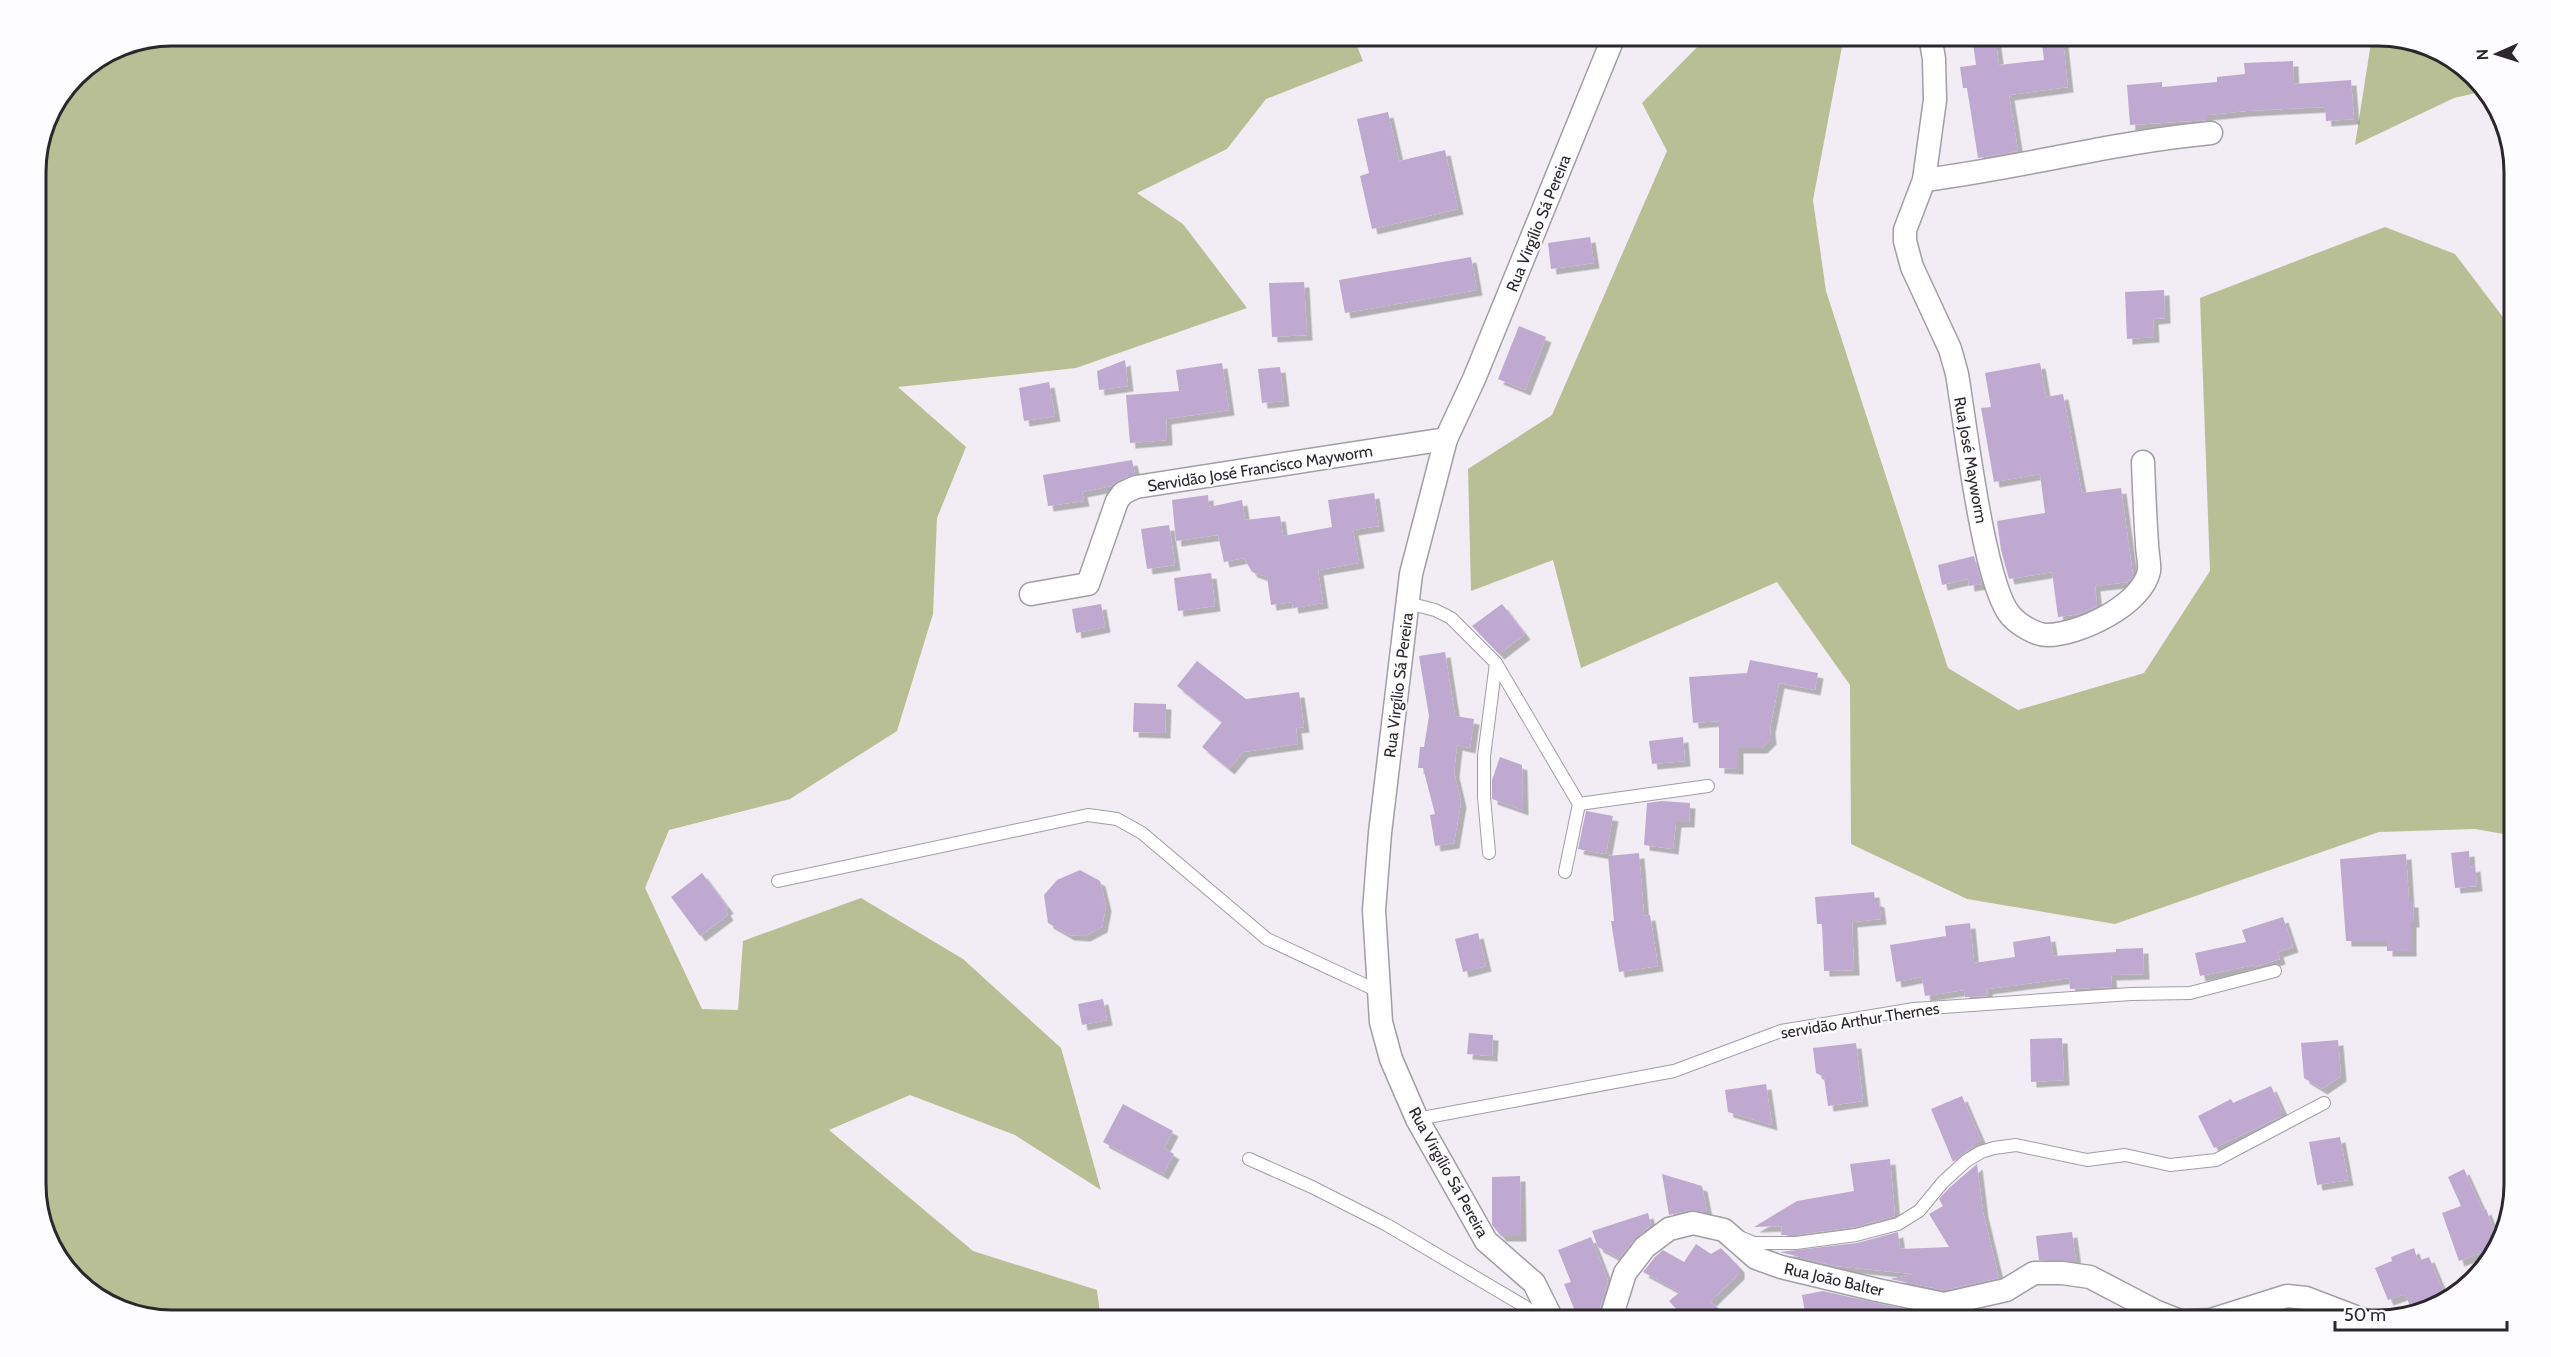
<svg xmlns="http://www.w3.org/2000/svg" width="2551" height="1357" font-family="Cabin,sans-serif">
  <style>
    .forest { fill: #b8bf94 }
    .building { fill: #bfa9d0; filter: url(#shadow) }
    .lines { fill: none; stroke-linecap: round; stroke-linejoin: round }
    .service-casing { stroke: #a29ea5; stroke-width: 14 }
    .minor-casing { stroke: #a29ea5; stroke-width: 25 }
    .service { stroke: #fff; stroke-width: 12 }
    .minor { stroke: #fff; stroke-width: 22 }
    .labels { text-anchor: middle; stroke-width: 4.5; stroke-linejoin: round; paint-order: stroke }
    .street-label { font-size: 16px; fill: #2a282b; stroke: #fdfcff }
    .rim { fill: none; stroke: #2a282b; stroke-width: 3 }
  </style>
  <defs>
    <filter id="shadow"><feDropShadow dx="5.5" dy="5.5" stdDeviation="0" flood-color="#0004"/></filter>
  </defs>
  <rect width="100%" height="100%" fill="#f2edf5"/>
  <g class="forest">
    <path d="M173 36H1353L1363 61 1266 99 1227 149 1137 193 1183 224 1247 308 1076 368 898 387 966 447 937 518 933 614 897 731 790 799 669 830 645 888 702 1009 738 1010 743 941 861 898 963 959 1061 1048 1101 1190 1015 1135 910 1095 829 1130 973 1251 1097 1290 1101 1321H173L112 1307 59 1260 36 1193V164L47 120 76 76 121 46Z"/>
    <path d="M1708 36H1844L1813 200 1826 291 1948 668 2018 710 2144 673 2210 571 2200 298 2385 227 2455 254 2515 333V836L2475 829 2379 832 2115 924 1967 899 1851 844 1850 685 1777 582 1581 668 1553 560 1471 591 1468 469 1552 415 1667 151 1642 103Z"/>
    <path d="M2372 36 2439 50 2485 91 2454 98 2355 145Z"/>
  </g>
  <g class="building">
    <path d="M1972 36H1995L1999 65 2044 60 2042 44 2063 41 2068 87 2009 95 2018 151 1978 158 1967 88H1963L1960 67 1976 65Z"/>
    <path d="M2293 61 2294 84 2351 80 2354 119 2326 121 2325 107 2246 111 2207 115V120L2130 125 2127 85 2162 82V87L2217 82V77L2245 74 2244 63Z"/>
    <path d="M1388 112 1399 161 1445 150 1458 209 1372 229 1360 176 1369 173 1357 119Z"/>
    <path d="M1590 237 1594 263 1551 269 1548 243Z"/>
    <path d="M1471 257 1477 290 1345 313 1339 280Z"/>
    <path d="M1304 282 1307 335 1272 337 1269 283Z"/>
    <path d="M2164 290 2165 318 2153 319 2154 337 2127 339 2125 292Z"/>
    <path d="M1519 326 1546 337 1525 390 1498 379Z"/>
    <path d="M1125 360 1128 386 1099 390 1097 371Z"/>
    <path d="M1222 363 1229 410 1166 419 1167 440 1130 443 1126 395 1179 391 1176 370Z"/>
    <path d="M2040 363 2046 397 2063 394 2082 493 2121 488 2133 576 2128 582 2095 586 2097 606 2079 614 2058 617 2052 572 2009 579 2001 550 1997 521 2045 513 2040 474 1994 482 1981 408 1991 407 1985 373Z"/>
    <path d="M1280 367 1284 401 1262 403 1258 369Z"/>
    <path d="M1049 382 1055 416 1024 421 1019 388Z"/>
    <path d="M1132 460 1135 474 1117 481 1111 486 1082 492 1084 501 1048 506 1043 475Z"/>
    <path d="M1374 493 1379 526 1353 530 1359 563 1318 570 1323 603 1293 608 1292 602 1271 605 1267 577 1252 572 1244 558 1224 562 1218 535 1176 541 1172 500 1208 495 1209 507 1242 500 1245 520 1280 516 1283 536 1332 527 1328 500Z"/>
    <path d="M1169 525 1175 565 1147 569 1141 529Z"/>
    <path d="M1974 556 1982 584 1969 586 1968 579 1942 585 1938 565Z"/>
    <path d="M1211 573 1215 606 1178 611 1174 578Z"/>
    <path d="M1101 604 1105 627 1076 633 1072 609Z"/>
    <path d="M1502 604 1525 634 1499 654 1472 626Z"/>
    <path d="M1445 652 1455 716 1474 719 1470 748 1457 745 1454 772 1461 802 1454 843 1435 846 1430 815 1435 814 1423 768H1418L1420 747H1424L1429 716 1419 656Z"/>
    <path d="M1750 660 1818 673 1815 690 1779 683 1770 728 1771 739 1762 748H1738V769L1719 768V721L1693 723 1689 677 1747 673Z"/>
    <path d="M1197 661 1246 699 1299 692 1304 727 1296 728 1298 744 1243 752 1229 769 1202 747 1222 722 1177 686Z"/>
    <path d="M1134 703 1166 704 1165 733 1133 732Z"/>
    <path d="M1683 737 1685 761 1652 764 1649 741Z"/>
    <path d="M1500 757 1522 765 1523 810 1492 799V780Z"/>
    <path d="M1662 801 1690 803 1689 822H1676L1673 849 1644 845 1647 803Z"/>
    <path d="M1586 811 1613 816 1606 854 1578 849Z"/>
    <path d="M2469 851 2470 867 2475 866 2477 886 2455 888 2451 853Z"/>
    <path d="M1639 853 1644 916 1650 915 1658 966 1619 972 1611 921H1614L1608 856Z"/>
    <path d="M2406 854 2409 902H2413L2414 922H2411V951H2387V941H2346L2340 859Z"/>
    <path d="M1080 870 1100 881 1106 906 1102 927 1085 936 1069 935 1048 923 1044 895 1057 880Z"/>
    <path d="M702 873 728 908 725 910 728 915 700 936 671 897Z"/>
    <path d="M1874 892 1875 901 1879 902 1881 919 1852 922 1854 970 1824 971 1822 924H1817L1815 897Z"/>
    <path d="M2283 917 2293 947 2278 952 2280 959 2254 967V965L2200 976 2195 953 2246 942 2242 930Z"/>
    <path d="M1970 923 1974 963 2015 957 2013 942 2050 936 2053 956 2116 952V949L2143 948 2144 974 2111 975 2112 987 2070 989 2069 978 1987 989 1988 996 1965 997 1964 990 1925 996 1922 977 1896 982 1890 945 1946 936 1945 926Z"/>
    <path d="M1478 933 1486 966 1463 972 1455 939Z"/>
    <path d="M1103 999 1107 1020 1082 1025 1078 1004Z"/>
    <path d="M1469 1033 1493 1035 1492 1056 1467 1054Z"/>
    <path d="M2062 1038 2064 1080 2031 1082 2030 1039Z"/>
    <path d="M2338 1040 2341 1076 2322 1089 2304 1078 2301 1043Z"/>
    <path d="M1856 1043 1863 1101 1828 1106 1824 1077 1816 1073 1813 1048Z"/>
    <path d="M1766 1084 1772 1125 1728 1112 1725 1090Z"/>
    <path d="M2271 1086 2282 1110V1116L2214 1148 2198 1116 2231 1099 2233 1103Z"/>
    <path d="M1962 1096 1981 1140 1974 1143V1146L1953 1162 1931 1109Z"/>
    <path d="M1123 1104 1173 1131 1164 1148 1174 1154 1163 1174 1103 1142Z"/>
    <path d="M2340 1137 2348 1180 2317 1185 2309 1142Z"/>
    <path d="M1890 1159 1895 1216 1854 1227 1795 1235H1781L1782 1226 1754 1227 1797 1201 1854 1191 1850 1164Z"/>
    <path d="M1977 1164 1983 1212 1999 1278 1944 1290 1890 1279 1913 1274 1835 1266 1780 1252 1857 1243 1898 1232 1900 1249 1949 1247 1929 1214 1943 1206 1939 1199 1949 1188Z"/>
    <path d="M2464 1169 2483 1211 2486 1209 2500 1246 2459 1261 2442 1213 2461 1206 2448 1177Z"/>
    <path d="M1662 1174 1702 1186 1707 1212 1690 1210 1669 1215Z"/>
    <path d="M1520 1176 1521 1236H1501L1492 1225V1177Z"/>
    <path d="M1648 1213 1651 1225 1635 1239 1619 1258 1598 1247 1592 1231Z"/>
    <path d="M2072 1232 2076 1261 2039 1260 2036 1236Z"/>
    <path d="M1591 1237 1608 1281 1596 1321H1579L1564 1284 1571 1282 1558 1250Z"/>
    <path d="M1696 1244 1711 1254 1721 1248 1739 1267V1274L1710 1302 1736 1321H1687L1669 1301 1680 1292 1643 1272 1655 1257 1663 1250 1684 1262Z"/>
    <path d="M2414 1248 2418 1261 2429 1257 2447 1300 2412 1311 2405 1294 2388 1300 2375 1268 2392 1261 2391 1257Z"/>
    <path d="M1823 1291 1941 1317 1967 1313V1321H1851V1311L1806 1319 1802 1295Z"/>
  </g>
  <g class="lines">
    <defs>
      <g id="service">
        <path d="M1408 603 1435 610 1451 618 1496 663 1579 804 1565 872"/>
        <path d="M1579 804 1708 786"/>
        <path d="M1489 853 1484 797V756L1496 663"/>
        <path d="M778 881 1088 815 1117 819 1142 833 1267 939 1378 991"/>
        <path d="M1417 1119 1674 1071 1781 1031 1914 1009 2131 994 2190 993 2275 971"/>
        <path d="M1249 1159 1312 1187 1387 1225 1524 1306 1545 1321"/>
        <path d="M1742 1238 1754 1243H1796L1856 1235 1898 1224 1919 1211 1943 1182 1966 1161 1981 1152 1994 1148 2016 1145 2087 1160 2125 1155 2170 1165 2216 1160 2324 1103"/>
      </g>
      <g id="minor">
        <path d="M1930 36 1934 59 1935 100 1924 180 1905 230V241L1912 267 1950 349 1957 374C1965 421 1984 587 2011 616 2019 625 2036 635 2047 635 2079 635 2142 605 2149 571 2150 563 2147 552 2147 544 2145 516 2144 489 2143 462"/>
        <path d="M1924 180C2020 168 2114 142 2211 133"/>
        <path d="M1031 594 1088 584 1117 501 1123 493 1136 487 1446 439"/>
        <path d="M1553 1321 1534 1283 1486 1241 1417 1119 1391 1059 1381 1022 1374 910 1380 833 1411 574 1446 439 1474 379 1614 36"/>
        <path d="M1610 1321 1625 1273 1645 1247 1669 1229 1693 1223 1724 1230 1756 1258 1781 1267 1877 1290 1944 1304 2006 1290 2034 1273H2062L2090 1277 2157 1312 2180 1321"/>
        <path d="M2186 1321 2211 1320 2287 1296 2306 1298 2366 1321"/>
      </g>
    </defs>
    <use href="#service" class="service-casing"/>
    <use href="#minor" class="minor-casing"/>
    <use href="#service" class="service"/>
    <use href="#minor" class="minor"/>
  </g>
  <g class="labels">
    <g class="street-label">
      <text transform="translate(1538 223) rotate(-68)" y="6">Rua Virgílio Sá Pereira</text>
      <text transform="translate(1971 460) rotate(80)" y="6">Rua José Mayworm</text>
      <text transform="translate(1260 468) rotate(-9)" y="6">Servidão José Francisco Mayworm</text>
      <text transform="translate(1398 685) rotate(-83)" y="6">Rua Virgílio Sá Pereira</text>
      <text transform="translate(1860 1020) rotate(-9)" y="6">servidão Arthur Thernes</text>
      <text transform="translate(1449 1172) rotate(61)" y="6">Rua Virgílio Sá Pereira</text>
      <text transform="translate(1834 1279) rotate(13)" y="6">Rua João Balter</text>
    </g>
  </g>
  <path d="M0 0H2551V1357H0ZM172 46H2378A126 126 0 0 1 2504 172V1184A126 126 0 0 1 2378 1310H172A126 126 0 0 1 46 1184V172A126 126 0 0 1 172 46Z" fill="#fdfcff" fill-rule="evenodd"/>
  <path class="rim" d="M172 46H2378A126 126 0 0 1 2504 172V1184A126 126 0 0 1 2378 1310H172A126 126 0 0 1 46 1184V172A126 126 0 0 1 172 46Z"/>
  <g transform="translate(2497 54) rotate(267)" stroke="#fdfcff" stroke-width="4.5" paint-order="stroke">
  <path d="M0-4.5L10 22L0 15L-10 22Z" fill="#2a282b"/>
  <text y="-9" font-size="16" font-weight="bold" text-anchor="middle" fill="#2a282b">N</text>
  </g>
  <path d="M2335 1321v9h172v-9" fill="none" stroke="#2a282b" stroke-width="3"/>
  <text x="2344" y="1321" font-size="18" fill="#2a282b" stroke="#fdfcff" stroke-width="4.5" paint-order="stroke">50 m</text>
</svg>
